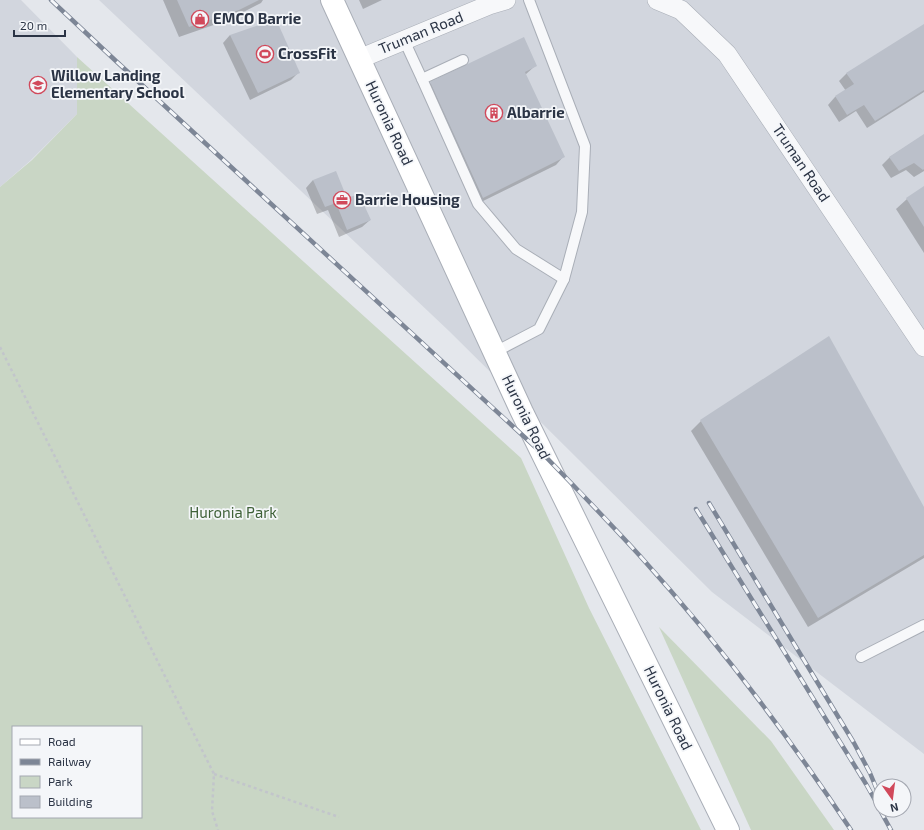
<svg xmlns="http://www.w3.org/2000/svg" width="924" height="830" font-family="'Exo 2',sans-serif">
  <style>
    .built { fill: #d2d6de }
    .green { fill: #c9d6c5; fill-rule: evenodd }
    .shadow { fill: #0003 }
    .building { fill: #bbc0ca }
    .lines { fill: none; stroke-linecap: round; stroke-linejoin: round }
    .service-casing { stroke: #a9aeb7; stroke-width: 12 }
    .minor-casing { stroke: #a9aeb7; stroke-width: 20 }
    .secondary-casing { stroke: #a9aeb7; stroke-width: 24 }
    .path { stroke: #c2c5cb; stroke-width: 2.5; stroke-dasharray: 3 3; stroke-linecap: butt }
    .service { stroke: #f7f8fa; stroke-width: 10 }
    .minor { stroke: #f7f8fa; stroke-width: 19 }
    .secondary { stroke: #fff; stroke-width: 22 }
    .rail-casing { stroke: #7d8696; stroke-width: 4.5 }
    .rail { stroke: #f4f6f9; stroke-width: 3; stroke-dasharray: 9; stroke-linecap: butt }
    .labels { text-anchor: middle; stroke-width: 3.5; stroke-linejoin: round; paint-order: stroke }
    .poi-label { font-size: 15px; font-weight: bold; fill: #2b3445; stroke: #f4f6f9; text-anchor: start }
    .street-label { font-size: 15px; fill: #2b3445; stroke: #f4f6f9 }
    .park-label { font-size: 15px; fill: #3f6138; stroke: #f4f6f9 }
  </style>
  <rect width="100%" height="100%" fill="#e4e7ec"/>
  <g class="built">
    <path d="M0 0H21L77 57V114L31 160 0 187Z"/>
    <path d="M99 0H924V754L712 592 449 331Z"/>
  </g>
  <g class="green">
    <path d="M77 57 521 458 589 608 701 830H0V187L32 160 77 114ZM13 727H141V817H13Z"/>
    <path d="M659 627 771 741 834 830H751Z"/>
  </g>
  <g class="shadow">
    <path d="M163 0H263L261 3 228 20 179 37Z"/>
    <path d="M359 0H382L363 9Z"/>
    <path d="M924 27V92L867 128 856 111 839 122 828 105 835 97 846 91 839 81 847 73Z"/>
    <path d="M230 35 298 73 291 80 250 100 223 43Z"/>
    <path d="M535 66 525 75 563 157 556 165 475 205 423 91 431 83Z"/>
    <path d="M924 135V171L914 177 906 170 891 178 882 165 890 157Z"/>
    <path d="M313 180 370 220 362 227 339 237 328 210 317 214 306 188Z"/>
    <path d="M924 188V253L896 209 907 199Z"/>
    <path d="M701 421 924 509V558L808 627 691 431Z"/>
  </g>
  <g class="building">
    <path d="M177 0H259L239 10 189 27Z"/>
    <path d="M276 19 300 73 258 93 230 35Z"/>
    <path d="M924 24V90L875 121 864 105 847 115 835 96 854 84 846 73Z"/>
    <path d="M524 37 537 66 525 72 565 157 483 198 430 82Z"/>
    <path d="M924 134V169L923 170 914 163 899 171 889 157Z"/>
    <path d="M336 171 347 198 359 194 371 220 347 230 336 203 325 207 313 180Z"/>
    <path d="M924 186V227L906 198Z"/>
    <path d="M829 336 924 507V555L818 618 700 420Z"/>
  </g>
  <g class="lines">
    <defs>
      <g id="service">
        <path d="M404 40 422 79 478 204 516 249 564 279"/>
        <path d="M422 79 463 60"/>
        <path d="M495 352 539 329 564 279 582 212 585 146 529 0"/>
        <path d="M861 657 924 625"/>
      </g>
      <g id="minor">
        <path d="M657 0 681 10 727 54 924 347"/>
        <path d="M359 59 489 5 506 0"/>
      </g>
      <path id="secondary" d="M332 0 522 412 728 830"/>
    </defs>
    <use href="#service" class="service-casing"/>
    <use href="#minor" class="minor-casing"/>
    <use href="#secondary" class="secondary-casing"/>
    <g class="path">
      <path d="M0 347 214 774 212 811 218 830"/>
      <path d="M214 774 339 817"/>
    </g>
    <use href="#service" class="service"/>
    <use href="#minor" class="minor"/>
    <use href="#secondary" class="secondary"/>
    <defs>
      <g id="rail">
        <path d="M51 0 117 62 544 455C577 489 609 522 640 556 718 642 787 734 851 830"/>
        <path d="M709 503 854 743 870 773 880 797"/>
        <path d="M696 509 866 784 880 809"/>
        <path d="M880 810 891 830"/>
      </g>
    </defs>
    <use href="#rail" class="rail-casing"/>
    <use href="#rail" class="rail"/>
  </g>
  <defs>
    <symbol id="shop-ring" viewBox="-11 -11 22 22"><circle r="9.5" fill="#f4f6f9" stroke="#d1495b" stroke-width="1.5"/><path d="M-5-2.5h2.3a2.7 3.5 0 0 1 5.4 0H5L5.5 6h-11ZM-1.5-2.5h3a1.5 2.3 0 0 0-3 0Z" fill="#d1495b"/></symbol>
    <symbol id="stadium-ring" viewBox="-11 -11 22 22"><circle r="9.5" fill="#f4f6f9" stroke="#d1495b" stroke-width="1.5"/><path d="M0-5a6.5 5 0 1 0 0 10a6.5 5 0 1 0 0-10ZM-3.5-1.8h7v3.6h-7Z" fill="#d1495b"/></symbol>
    <symbol id="school-ring" viewBox="-11 -11 22 22"><circle r="9.5" fill="#f4f6f9" stroke="#d1495b" stroke-width="1.5"/><path d="M0-5L7-2L0 1L-7-2ZM-4 1L0 2.5L4 1V4Q0 6-4 4Z" fill="#d1495b"/></symbol>
    <symbol id="building-ring" viewBox="-11 -11 22 22"><circle r="9.5" fill="#f4f6f9" stroke="#d1495b" stroke-width="1.5"/><path d="M-4-6H4V6H1V3H-1V6H-4ZM-2.5-4.3h1.7v1.8h-1.7ZM.8-4.3h1.7v1.8H.8ZM-2.5-1h1.7V.8h-1.7ZM.8-1h1.7V.8H.8Z" fill="#d1495b"/></symbol>
    <symbol id="office-ring" viewBox="-11 -11 22 22"><circle r="9.5" fill="#f4f6f9" stroke="#d1495b" stroke-width="1.5"/><path d="M-6-3h4V-5.5h4V-3h4V5H-6ZM-1-4.5V-3h2v-1.5ZM-6 0V1H6V0Z" fill="#d1495b"/></symbol>
  </defs>
  <g fill-rule="evenodd">
    <use href="#shop-ring" x="190" y="9" width="20" height="20"/>
    <use href="#stadium-ring" x="255" y="44" width="20" height="20"/>
    <use href="#school-ring" x="28" y="75" width="20" height="20"/>
    <use href="#building-ring" x="484" y="103" width="20" height="20"/>
    <use href="#office-ring" x="332" y="190" width="20" height="20"/>
  </g>
  <g class="labels">
    <g class="poi-label">
      <text x="213" y="24">EMCO Barrie</text>
      <text x="278" y="59">CrossFit</text>
      <text x="51" y="81">Willow Landing<tspan x="51" dy="17">Elementary School</tspan></text>
      <text x="507" y="118">Albarrie</text>
      <text x="355" y="205">Barrie Housing</text>
    </g>
    <g class="street-label">
      <text transform="translate(421 33) rotate(-22)" y="5">Truman Road</text>
      <text transform="translate(389 123) rotate(65)" y="5">Huronia Road</text>
      <text transform="translate(801 163) rotate(56)" y="5">Truman Road</text>
      <text transform="translate(526 417) rotate(64)" y="5">Huronia Road</text>
      <text transform="translate(668 708) rotate(64)" y="5">Huronia Road</text>
    </g>
    <g class="park-label">
      <text x="233" y="518">Huronia Park</text>
    </g>
  </g>
  <rect x="12" y="726" width="130" height="92" fill="#f4f6f9" stroke="#a4a8b1"/>
  <rect x="20" y="739" width="20" height="6" fill="#ffffff" stroke="#a4a8b1"/>
  <text x="48" y="746" font-size="12" fill="#2b3445">Road</text>
  <rect x="20" y="759" width="20" height="6" fill="#7d8696" stroke="#a4a8b1"/>
  <text x="48" y="766" font-size="12" fill="#2b3445">Railway</text>
  <rect x="20" y="776" width="20" height="12" fill="#c9d6c5" stroke="#a4a8b1"/>
  <text x="48" y="786" font-size="12" fill="#2b3445">Park</text>
  <rect x="20" y="796" width="20" height="12" fill="#bbc0ca" stroke="#a4a8b1"/>
  <text x="48" y="806" font-size="12" fill="#2b3445">Building</text>
  <g transform="translate(892 798) rotate(166)"><circle r="19" fill="#f4f6f9" stroke="#a4a8b1"/>
  <path d="M0-3L7 15L0 10L-7 15Z" fill="#d1495b"/>
  <text y="-6" font-size="11" font-weight="bold" text-anchor="middle" fill="#2b3445">N</text>
  </g>
  <path d="M14 30v6h51v-6" fill="none" stroke="#2b3445" stroke-width="2"/>
  <text x="20" y="30" font-size="12" fill="#2b3445" stroke="#f4f6f9" stroke-width="3" paint-order="stroke">20 m</text>
</svg>
